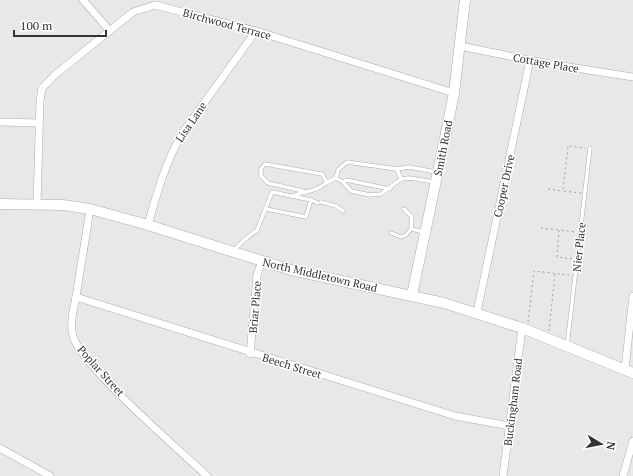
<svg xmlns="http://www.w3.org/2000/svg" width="633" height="476" font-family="'PT Serif',serif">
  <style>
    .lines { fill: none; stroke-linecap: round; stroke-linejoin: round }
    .lane-casing { stroke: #acacae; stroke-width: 4.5 }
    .street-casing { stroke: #acacae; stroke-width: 8 }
    .secondary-casing { stroke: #acacae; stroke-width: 11 }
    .path { stroke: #a0a0a2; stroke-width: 1; stroke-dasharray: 2 3; stroke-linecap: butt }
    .lane { stroke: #fff; stroke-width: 3.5 }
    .street { stroke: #fff; stroke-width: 7 }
    .secondary { stroke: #fff; stroke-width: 10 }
    .labels { text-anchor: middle; stroke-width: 3; stroke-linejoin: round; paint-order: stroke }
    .street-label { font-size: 11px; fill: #333334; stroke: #fff }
  </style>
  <rect width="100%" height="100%" fill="#e7e8ea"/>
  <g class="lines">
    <defs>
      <g id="lane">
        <path d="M397 169 401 179"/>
        <path d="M336 178 338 170 347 162 397 169 409 167 436 172"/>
        <path d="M343 182 346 180 390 189"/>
        <path d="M303 191 268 183 261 176V169L265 164 322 174 326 181"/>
        <path d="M294 196C301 192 309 192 316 189 324 186 325 182 336 178L343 182 351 191 370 195 381 194 401 179 409 178 435 182"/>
        <path d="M311 200 318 203"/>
        <path d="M321 202 336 206 343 211"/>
        <path d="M404 209 412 217 411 229 424 232"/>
        <path d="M391 233 401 237 406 235 411 229"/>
        <path d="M233 251 243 241 257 230 272 192 311 200 306 217 266 209"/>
        <path d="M567 346 590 148"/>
      </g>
      <g id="street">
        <path d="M83 0 110 31"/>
        <path d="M460 46 544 63 633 77"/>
        <path d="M0 122 39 123"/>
        <path d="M37 204 40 101 42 88 56 74 133 12 155 5 256 31 454 93"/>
        <path d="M90 209C86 236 81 264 77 291 75 305 69 321 73 336 80 365 181 451 207 476"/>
        <path d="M148 225C157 192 166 161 183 132L256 31"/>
        <path d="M76 297 455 416 510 426"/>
        <path d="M477 312 530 60"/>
        <path d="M250 354 257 275 262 261"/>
        <path d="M625 369 633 296"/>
        <path d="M0 448 50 476"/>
        <path d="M503 476 522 328"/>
        <path d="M623 476 633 441"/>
      </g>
      <g id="secondary">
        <path d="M0 204 63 205 90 209 148 225 291 270 444 303 522 328 633 373"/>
        <path d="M412 295 446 133 454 93 465 0"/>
      </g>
    </defs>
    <use href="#lane" class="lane-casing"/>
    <use href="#street" class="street-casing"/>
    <use href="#secondary" class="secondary-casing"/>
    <g class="path">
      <path d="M548 189 563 191"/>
      <path d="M581 193 563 191 568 146 585 148"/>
      <path d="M541 228 559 230"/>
      <path d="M572 259 557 257 559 230 576 232"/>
      <path d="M528 322 534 271 569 275"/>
      <path d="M549 331 555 274"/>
    </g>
    <use href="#lane" class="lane"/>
    <use href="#street" class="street"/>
    <use href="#secondary" class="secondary"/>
  </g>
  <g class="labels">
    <g class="street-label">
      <text transform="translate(227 24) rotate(15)" y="4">Birchwood Terrace</text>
      <text transform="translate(546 63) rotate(10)" y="4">Cottage Place</text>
      <text transform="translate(191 122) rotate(-56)" y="4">Lisa Lane</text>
      <text transform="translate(443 148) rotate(-79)" y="4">Smith Road</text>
      <text transform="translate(504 186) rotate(-78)" y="4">Cooper Drive</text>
      <text transform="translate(579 247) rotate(-84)" y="4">Nier Place</text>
      <text transform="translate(320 275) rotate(13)" y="4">North Middletown Road</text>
      <text transform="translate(255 307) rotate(-85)" y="4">Briar Place</text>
      <text transform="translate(292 366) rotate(17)" y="4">Beech Street</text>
      <text transform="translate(101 371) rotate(48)" y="4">Poplar Street</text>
      <text transform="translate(513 402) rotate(-83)" y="4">Buckingham Road</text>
    </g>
  </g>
  <g transform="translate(601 444) rotate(100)" stroke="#ffffff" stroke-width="3" paint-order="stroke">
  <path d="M0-3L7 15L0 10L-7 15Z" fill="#333334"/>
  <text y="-6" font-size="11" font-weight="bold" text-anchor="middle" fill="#333334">N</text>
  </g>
  <path d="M14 30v6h92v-6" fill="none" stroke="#333334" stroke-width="2"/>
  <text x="20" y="30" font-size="12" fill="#333334" stroke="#ffffff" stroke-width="3" paint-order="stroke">100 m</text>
</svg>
